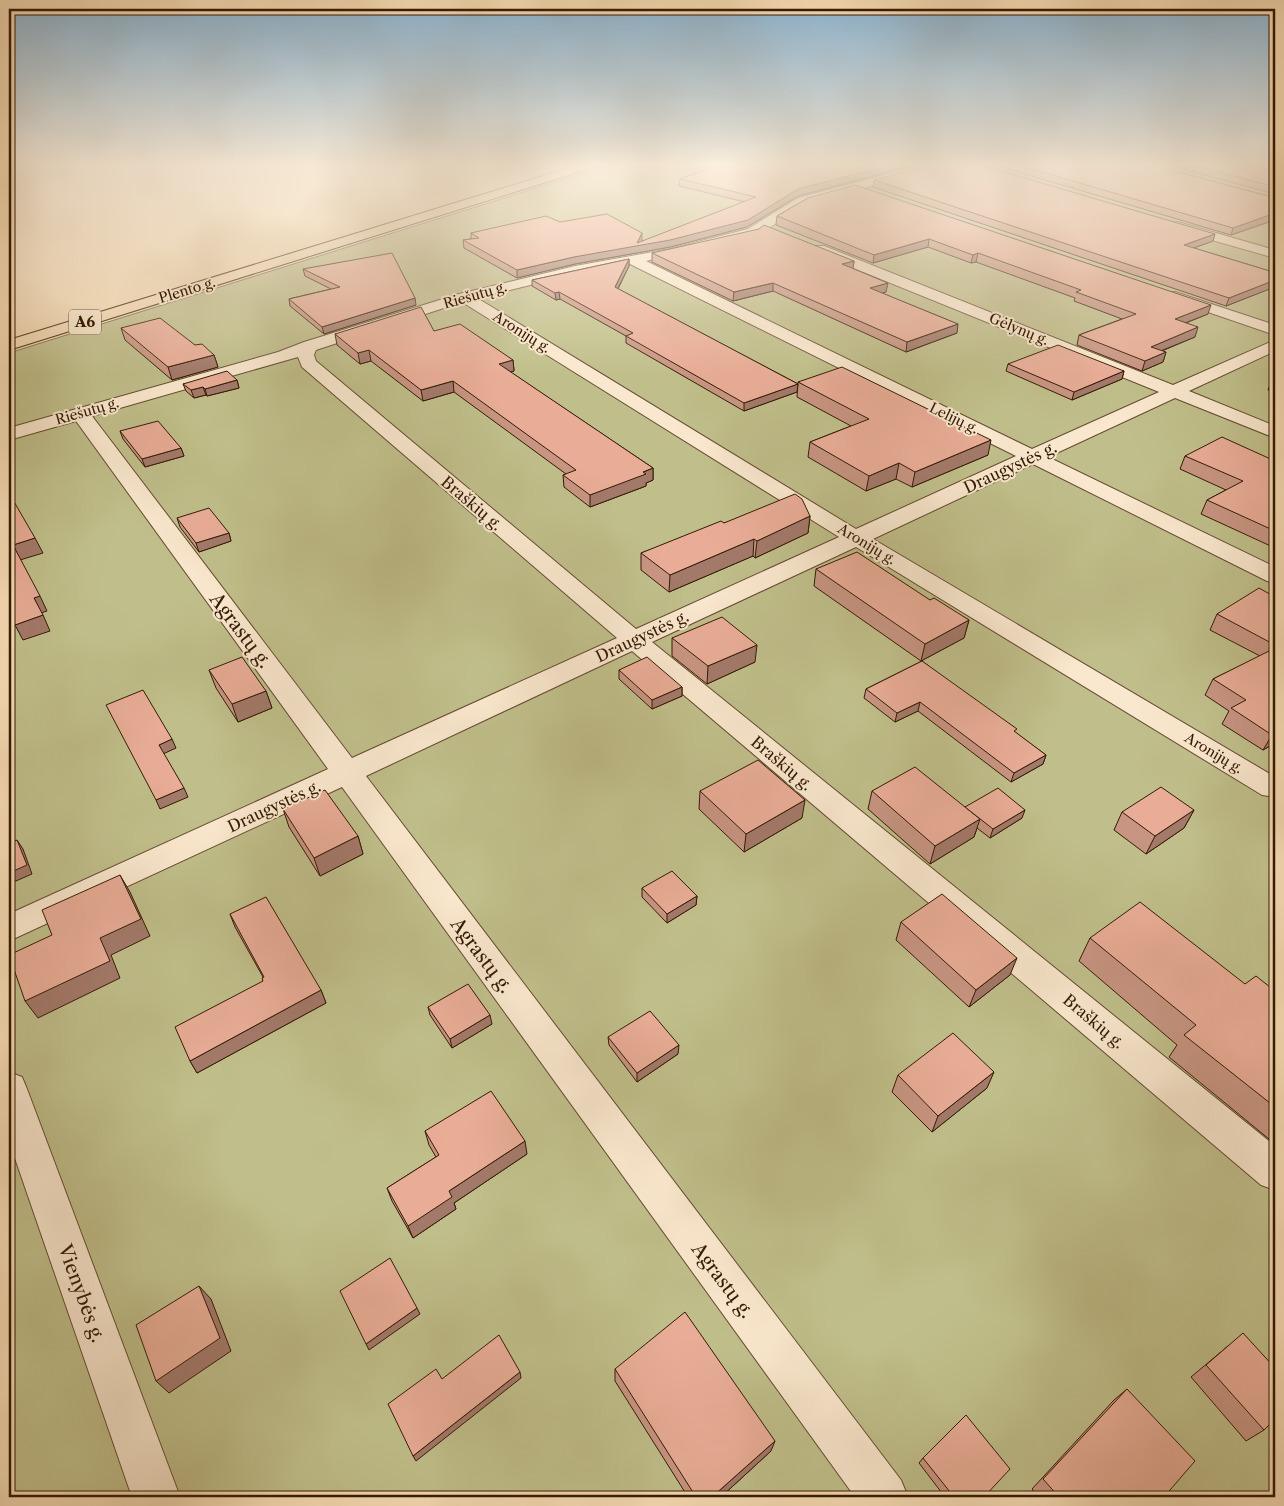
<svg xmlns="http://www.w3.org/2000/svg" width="1284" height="1506" font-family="'Libre Caslon Text',serif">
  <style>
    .green { fill: #c0bf8b; stroke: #7a6c48 }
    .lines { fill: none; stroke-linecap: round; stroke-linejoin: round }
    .minor-casing { stroke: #654a31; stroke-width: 2 }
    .highway-casing { stroke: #341a05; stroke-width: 2 }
    .minor { fill: #fae8ce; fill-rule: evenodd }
    .highway { fill: #f7dcb4; fill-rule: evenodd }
    .wall { fill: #c89582; stroke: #341a05 }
    .shaded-wall { fill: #a3796a; stroke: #341a05 }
    .building { fill: #e9ad97; stroke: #341a05 }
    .labels { text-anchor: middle; stroke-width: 4; stroke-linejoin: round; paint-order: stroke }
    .far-street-label { font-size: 14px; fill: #341a05; stroke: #fae8ce }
    .shield { fill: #fae8ce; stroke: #6f5841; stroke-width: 1 }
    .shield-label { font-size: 15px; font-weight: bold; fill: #341a05 }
    .street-label { font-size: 16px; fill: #341a05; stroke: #fae8ce }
    .near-street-label { font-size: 19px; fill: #341a05; stroke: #fae8ce }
  </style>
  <rect width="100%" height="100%" fill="#f7dcb4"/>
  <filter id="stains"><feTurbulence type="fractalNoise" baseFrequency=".004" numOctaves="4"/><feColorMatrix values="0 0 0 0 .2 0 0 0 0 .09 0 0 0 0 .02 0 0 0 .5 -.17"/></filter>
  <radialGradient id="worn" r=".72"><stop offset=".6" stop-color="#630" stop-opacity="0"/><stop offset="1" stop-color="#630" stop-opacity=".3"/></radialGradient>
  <path class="green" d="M613 164H1275V1497H9V353Z"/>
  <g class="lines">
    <defs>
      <g id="minor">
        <path d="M926 164H946L944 166 806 204 758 235 646 261 1032 449 1159 392 814 252 812 249 814 246H824L1173 385 1275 340V351L1189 391 1275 426V438L1175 398 1048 457 1275 567V583L1267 581 1033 464 873 539 1275 777V797L1262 795 856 547 652 642 1275 1146V1190L1261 1185 632 651 366 776 901 1480 908 1497H855L342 787 9 941V914L328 769 76 421 9 440V428L278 352 304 342 459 294 575 266 670 249 748 229 798 198ZM630 264 1016 456 856 529 477 298 575 274ZM462 302 839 537 636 629 316 361 314 355 316 350ZM298 357 302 367 617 638 352 758 92 416Z"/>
        <path d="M1178 222 1275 250V258L1173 229 1171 226 1173 223Z"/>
        <path d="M1175 292 1275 325V335L1170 299 1168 296 1170 293Z"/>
        <path d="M9 1072 22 1077 27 1089 180 1497H132L9 1141Z"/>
      </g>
      <path id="highway" d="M582 164H600L598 166 9 350V340Z"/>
    </defs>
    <use href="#minor" class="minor-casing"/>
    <use href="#highway" class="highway-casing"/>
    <use href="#minor" class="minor"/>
    <use href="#highway" class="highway"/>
  </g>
  <g class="wall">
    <path d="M675 164H918L798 196 747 227 670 247 575 264 517 278 464 248 463 240 471 239V233L560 222 642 241 641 242 745 202 679 186 680 179 703 171Z"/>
    <path d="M991 164H1149L1275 198V220L1231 235Z"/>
    <path d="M1163 164H1237L1275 171V194Z"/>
    <path d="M1255 164H1275V169Z"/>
    <path d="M874 180 1215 234 1213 241 1194 248 1273 272 1275 271V289L1272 288 1226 306 873 187Z"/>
    <path d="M808 198 1208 314 1186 323 1195 337 1162 351 1166 352 1163 362 1142 371 1077 345 1079 335 1122 319 1074 301 1075 298 976 262 971 263 928 247 873 263 776 225 777 216Z"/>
    <path d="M652 253 854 261 853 269 886 292 882 293 957 333 906 352 773 291 733 301 652 262Z"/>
    <path d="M629 259V266L618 289 798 384 797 392 744 411 626 343V336L560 299 556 300 532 286V280Z"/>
    <path d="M303 269 416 305 324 334 290 306 289 299 331 289 305 276Z"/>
    <path d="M121 328 195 345 214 355 218 367 172 380 125 340Z"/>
    <path d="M434 331 513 360 514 371 510 372 653 468V480L646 483V486L590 507 564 487 563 475 566 474 454 392 423 401 371 361 360 364 337 345 335 334Z"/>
    <path d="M1008 364 1124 371 1122 379 1072 400 1006 371Z"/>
    <path d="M1275 379V393L1268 390 1272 380Z"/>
    <path d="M237 380 239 388 207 396 206 395 194 398 186 391 183 384Z"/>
    <path d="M798 382 988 455 912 487 896 479 866 491 808 457 810 442 851 426 797 397Z"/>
    <path d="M120 431 181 448 184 456 145 467 123 439Z"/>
    <path d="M1185 456 1275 461V548L1201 514 1207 500 1226 490 1180 469Z"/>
    <path d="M810 516 808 533 755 558 753 556 669 592 641 570V553L724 523Z"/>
    <path d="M177 518 229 533 231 541 199 552 180 527Z"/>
    <path d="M816 569 930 600 969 620 964 638 921 661 814 586Z"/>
    <path d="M1275 597V743L1263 750 1222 724 1229 711 1205 695 1213 679 1260 656 1210 630 1217 614Z"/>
    <path d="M672 638 755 662 707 684 672 656Z"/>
    <path d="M922 661 1016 733 1046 755 1043 764 1011 782 918 711 895 722 864 698 866 689Z"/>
    <path d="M209 670 266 691 272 708 238 722 216 688Z"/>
    <path d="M619 670 682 687V696L652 709 619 679Z"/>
    <path d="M700 791 802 818 744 852 699 809Z"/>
    <path d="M872 791 965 807 1022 818 990 838 977 828 974 837 930 864 868 809Z"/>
    <path d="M283 809 358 836 363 854 320 876 289 827Z"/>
    <path d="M1194 810 1184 828 1146 854 1114 830 1122 812Z"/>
    <path d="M642 888 697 896 696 905 667 923 642 897Z"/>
    <path d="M230 914 321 990 326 1003 197 1073 190 1061 263 981V977L235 927Z"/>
    <path d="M901 922 1010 975 969 1007 896 940Z"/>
    <path d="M1090 938 1245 984 1275 991V1144L1169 1057 1177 1045 1079 961Z"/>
    <path d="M428 1007 492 1024 452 1048 430 1015Z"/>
    <path d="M608 1037 678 1054 637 1082 609 1045Z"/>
    <path d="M898 1075 987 1088 932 1132 892 1092Z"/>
    <path d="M425 1131 527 1154 454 1203 456 1209 413 1238 392 1201 387 1188 436 1157 429 1145Z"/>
    <path d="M1228 1346 1264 1430 1246 1441 1191 1377Z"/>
    <path d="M615 1369 771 1451 721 1497H688L615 1381Z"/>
    <path d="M1127 1389 1164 1497H1039L1032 1489 1114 1400Z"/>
    <path d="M923 1458 984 1497H945L919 1463Z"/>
  </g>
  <g class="shaded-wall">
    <path d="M895 164H918L798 196 747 227 670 247 575 264 517 278V270L574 257 637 243 642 233V241L640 245 798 189Z"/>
    <path d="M1275 213 1274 220 1231 235 1233 228Z"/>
    <path d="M1215 234 1213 241 1182 252 1184 245Z"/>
    <path d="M929 239 928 247 873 263 874 255Z"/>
    <path d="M978 253 976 262 971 263 973 255Z"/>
    <path d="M629 259V266L615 294V287Z"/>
    <path d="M854 261 853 269 842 264Z"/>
    <path d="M1275 280 1272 288 1226 306 1229 298Z"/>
    <path d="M773 283V291L733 301 734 292Z"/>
    <path d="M888 283 886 292 869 297 870 288Z"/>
    <path d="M559 292 560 299 556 300 555 293Z"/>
    <path d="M415 298 416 305 324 334 322 327Z"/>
    <path d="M1211 305 1208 314 1172 328 1175 319Z"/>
    <path d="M958 324 957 333 906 352 907 342Z"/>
    <path d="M1198 327 1195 337 1148 356 1151 347Z"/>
    <path d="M369 350 371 361 360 364 358 353Z"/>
    <path d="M1166 352 1163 362 1142 371 1145 361Z"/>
    <path d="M214 355 218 367 172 380 168 367Z"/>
    <path d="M513 360 514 371 500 375 499 364Z"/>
    <path d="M1124 371 1122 379 1072 400 1074 392Z"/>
    <path d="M237 380 239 388 207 396 205 389Z"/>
    <path d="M453 381 454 392 423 401 421 390Z"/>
    <path d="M798 384 797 392 744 411V403Z"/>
    <path d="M203 387 206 395 194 398 191 390Z"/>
    <path d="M991 440 988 455 912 487 915 472Z"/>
    <path d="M181 448 184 456 145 467 142 459Z"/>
    <path d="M899 463 896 479 866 491 869 476Z"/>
    <path d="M653 468V480L646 483V486L590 507V495Z"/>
    <path d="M810 516 808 533 755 558 757 541Z"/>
    <path d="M229 533 231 541 199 552 196 543Z"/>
    <path d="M35 538 43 553 20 560 13 545Z"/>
    <path d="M754 539 753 556 669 592 670 575Z"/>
    <path d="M40 596 47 611 41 613 34 598Z"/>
    <path d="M9 612 14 622 9 624Z"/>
    <path d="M43 615 50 631 23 640 15 625Z"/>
    <path d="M969 620 964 638 921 661 925 644Z"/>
    <path d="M757 645 755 662 707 684 708 666Z"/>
    <path d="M682 687V696L652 709V700Z"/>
    <path d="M266 691 272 708 238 722 232 704Z"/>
    <path d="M920 702 918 711 895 722 897 713Z"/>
    <path d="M1275 733V743L1263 750 1272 735Z"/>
    <path d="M172 739 176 748 163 754 159 745Z"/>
    <path d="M1046 755 1043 764 1011 782 1014 773Z"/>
    <path d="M184 788 188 797 160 809 156 800Z"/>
    <path d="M805 800 802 818 744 852 746 834Z"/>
    <path d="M1025 810 1022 818 990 838 993 829Z"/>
    <path d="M1194 810 1184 828 1146 854 1155 836Z"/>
    <path d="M980 819 974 837 930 864 935 846Z"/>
    <path d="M358 836 363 854 320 876 314 858Z"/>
    <path d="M17 840 23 849 32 874 9 884V873Z"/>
    <path d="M120 875 130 892 150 936 111 955 120 978 38 1018 25 1001 100 938Z"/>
    <path d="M697 896 696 905 667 923V914Z"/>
    <path d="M1017 958 1010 975 969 1007 976 990Z"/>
    <path d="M321 990 326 1003 197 1073 190 1061Z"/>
    <path d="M490 1015 492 1024 452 1048 450 1039Z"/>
    <path d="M679 1045 678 1054 637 1082V1073Z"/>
    <path d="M994 1072 987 1088 932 1132 938 1116Z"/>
    <path d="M525 1141 527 1154 454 1203 456 1209 413 1238 408 1226 449 1191Z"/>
    <path d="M199 1286 211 1299 231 1351 169 1393 156 1381Z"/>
    <path d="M417 1308 420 1314 369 1350 366 1344Z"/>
    <path d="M520 1372 521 1378 416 1461 413 1456Z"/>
    <path d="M775 1441 771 1451 721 1497H712Z"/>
  </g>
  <g class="building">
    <path d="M703 164H895L798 189 748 220 670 240 574 257 517 270 463 240 479 238 471 233 546 216 560 222 607 214 642 233 637 243 756 197 680 179 713 167Z"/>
    <path d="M935 164H977L1215 234 1184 245 1273 272 1275 271V280L1229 298 874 180Z"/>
    <path d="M1015 164H1149L1275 198V213L1233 228Z"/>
    <path d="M1189 164H1237L1275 171V187Z"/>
    <path d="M855 185 1211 305 1175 319 1198 327 1151 347 1166 352 1145 361 1079 335 1136 314 1076 292 1081 290 978 253 973 255 929 239 874 255 777 216 808 198Z"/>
    <path d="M764 225 854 261 842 264 888 283 870 288 958 324 907 342 773 283 734 292 652 253 759 229Z"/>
    <path d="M392 253 415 298 322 327 289 299 340 287 303 269Z"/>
    <path d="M629 259 615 287 798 384 744 403 626 336 633 333 559 292 555 293 532 280Z"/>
    <path d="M421 307 434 331 460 324 513 360 499 364 653 468 643 472 646 474 590 495 563 475 576 470 453 381 421 390 369 350 358 353 335 334Z"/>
    <path d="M160 318 195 345 202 344 214 355 168 367 121 328Z"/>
    <path d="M1058 345 1124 371 1074 392 1008 364Z"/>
    <path d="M842 367 991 440 915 472 899 463 869 476 810 442 869 419 798 382Z"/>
    <path d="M227 371 237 380 205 389 203 387 191 390 183 384Z"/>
    <path d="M158 421 181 448 142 459 120 431Z"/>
    <path d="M1222 437 1275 461V531L1207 500 1243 481 1185 456Z"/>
    <path d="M9 493 35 538 13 545 40 596 34 598 43 615 15 625 9 612Z"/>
    <path d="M795 494 802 499 810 516 757 541 754 539 670 575 641 553 721 521 724 523Z"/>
    <path d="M209 508 229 533 196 543 177 518Z"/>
    <path d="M857 552 930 600 934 598 969 620 925 644 816 569Z"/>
    <path d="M1259 588 1275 597V645L1217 614Z"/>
    <path d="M722 617 757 645 708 666 672 638Z"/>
    <path d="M1275 648V733L1272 735 1231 708 1246 700 1213 679Z"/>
    <path d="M242 657 266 691 232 704 209 670Z"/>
    <path d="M647 657 682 687 652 700 619 670Z"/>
    <path d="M922 661 1017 729 1014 731 1046 755 1014 773 920 702 897 713 866 689Z"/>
    <path d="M143 690 172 739 159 745 184 788 156 800 106 705Z"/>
    <path d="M758 760 805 800 746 834 700 791Z"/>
    <path d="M915 767 980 819 935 846 872 791Z"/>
    <path d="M1161 787 1194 810 1155 836 1122 812Z"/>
    <path d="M998 788 1025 810 993 829 965 807Z"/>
    <path d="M325 790 358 836 314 858 283 809Z"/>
    <path d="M17 840 27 865 9 873V843Z"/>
    <path d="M672 871 697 896 667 914 642 888Z"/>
    <path d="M120 875 141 919 100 938 110 961 25 1001 9 955 52 935 42 910Z"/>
    <path d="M942 894 1017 958 976 990 901 922Z"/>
    <path d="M266 897 321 990 190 1061 175 1027 263 981 262 978 264 977 230 914Z"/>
    <path d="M1140 902 1245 984 1256 976 1275 991V1107L1184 1035 1196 1025 1090 938Z"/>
    <path d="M468 984 490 1015 450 1039 428 1007Z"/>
    <path d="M650 1011 679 1045 637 1073 608 1037Z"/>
    <path d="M953 1033 994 1072 938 1116 898 1075Z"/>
    <path d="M491 1091 525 1141 449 1191 452 1197 408 1226 387 1188 439 1155 425 1131Z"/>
    <path d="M390 1258 417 1308 366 1344 340 1291Z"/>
    <path d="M199 1286 220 1338 156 1381 136 1325Z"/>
    <path d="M685 1312 775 1441 712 1497H696L615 1369Z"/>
    <path d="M1243 1333 1275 1368V1419L1264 1430 1206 1365Z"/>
    <path d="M499 1335 520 1372 413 1456 388 1404 436 1369 442 1379Z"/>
    <path d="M1127 1389 1195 1461 1164 1497H1059L1043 1479Z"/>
    <path d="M966 1415 1010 1469 984 1497H954L923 1458Z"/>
  </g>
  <linearGradient id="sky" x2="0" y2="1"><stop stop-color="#8bb6d5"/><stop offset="0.44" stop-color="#fbefdd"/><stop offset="1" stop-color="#fbefdd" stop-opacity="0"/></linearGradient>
  <rect width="1284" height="375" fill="url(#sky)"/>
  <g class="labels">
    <g class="far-street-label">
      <text transform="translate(187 290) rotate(-17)" y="5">Plento g.</text>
      <text transform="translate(475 295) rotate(-16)" y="5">Riešutų g.</text>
      <text transform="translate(1019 329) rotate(22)" y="5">Gėlynų g.</text>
      <text transform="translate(522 332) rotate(32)" y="5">Aronijų g.</text>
      <text transform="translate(87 411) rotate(-16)" y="5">Riešutų g.</text>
      <text transform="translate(954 418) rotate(26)" y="5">Lelijų g.</text>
      <text transform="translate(867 544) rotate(31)" y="5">Aronijų g.</text>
      <text transform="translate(1214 753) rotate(31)" y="5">Aronijų g.</text>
    </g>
    <rect class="shield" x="69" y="309.5" width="32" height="25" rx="4"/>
    <g class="shield-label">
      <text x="85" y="327">A6</text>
    </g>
    <g class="street-label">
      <text transform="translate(1010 467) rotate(-25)" y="6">Draugystės g.</text>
      <text transform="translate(472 503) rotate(40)" y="6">Braškių g.</text>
      <text transform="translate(642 636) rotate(-25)" y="6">Draugystės g.</text>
      <text transform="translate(782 763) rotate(40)" y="6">Braškių g.</text>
      <text transform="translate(274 806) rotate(-25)" y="6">Draugystės g.</text>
      <text transform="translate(1094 1021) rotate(40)" y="6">Braškių g.</text>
    </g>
    <g class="near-street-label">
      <text transform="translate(241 630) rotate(53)" y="7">Agrastų g.</text>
      <text transform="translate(482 955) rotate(53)" y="7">Agrastų g.</text>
      <text transform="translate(723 1280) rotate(53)" y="7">Agrastų g.</text>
      <text transform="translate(82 1293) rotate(70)" y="7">Vienybės g.</text>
    </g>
  </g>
  <rect width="1284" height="1506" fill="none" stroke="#f7dcb4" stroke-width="30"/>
  <rect x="10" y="10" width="1264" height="1486" fill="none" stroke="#341a05" stroke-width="2.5"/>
  <rect x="15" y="15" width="1254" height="1476" fill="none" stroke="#341a05"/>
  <rect width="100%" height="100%" filter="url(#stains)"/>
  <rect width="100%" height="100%" fill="url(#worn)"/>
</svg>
